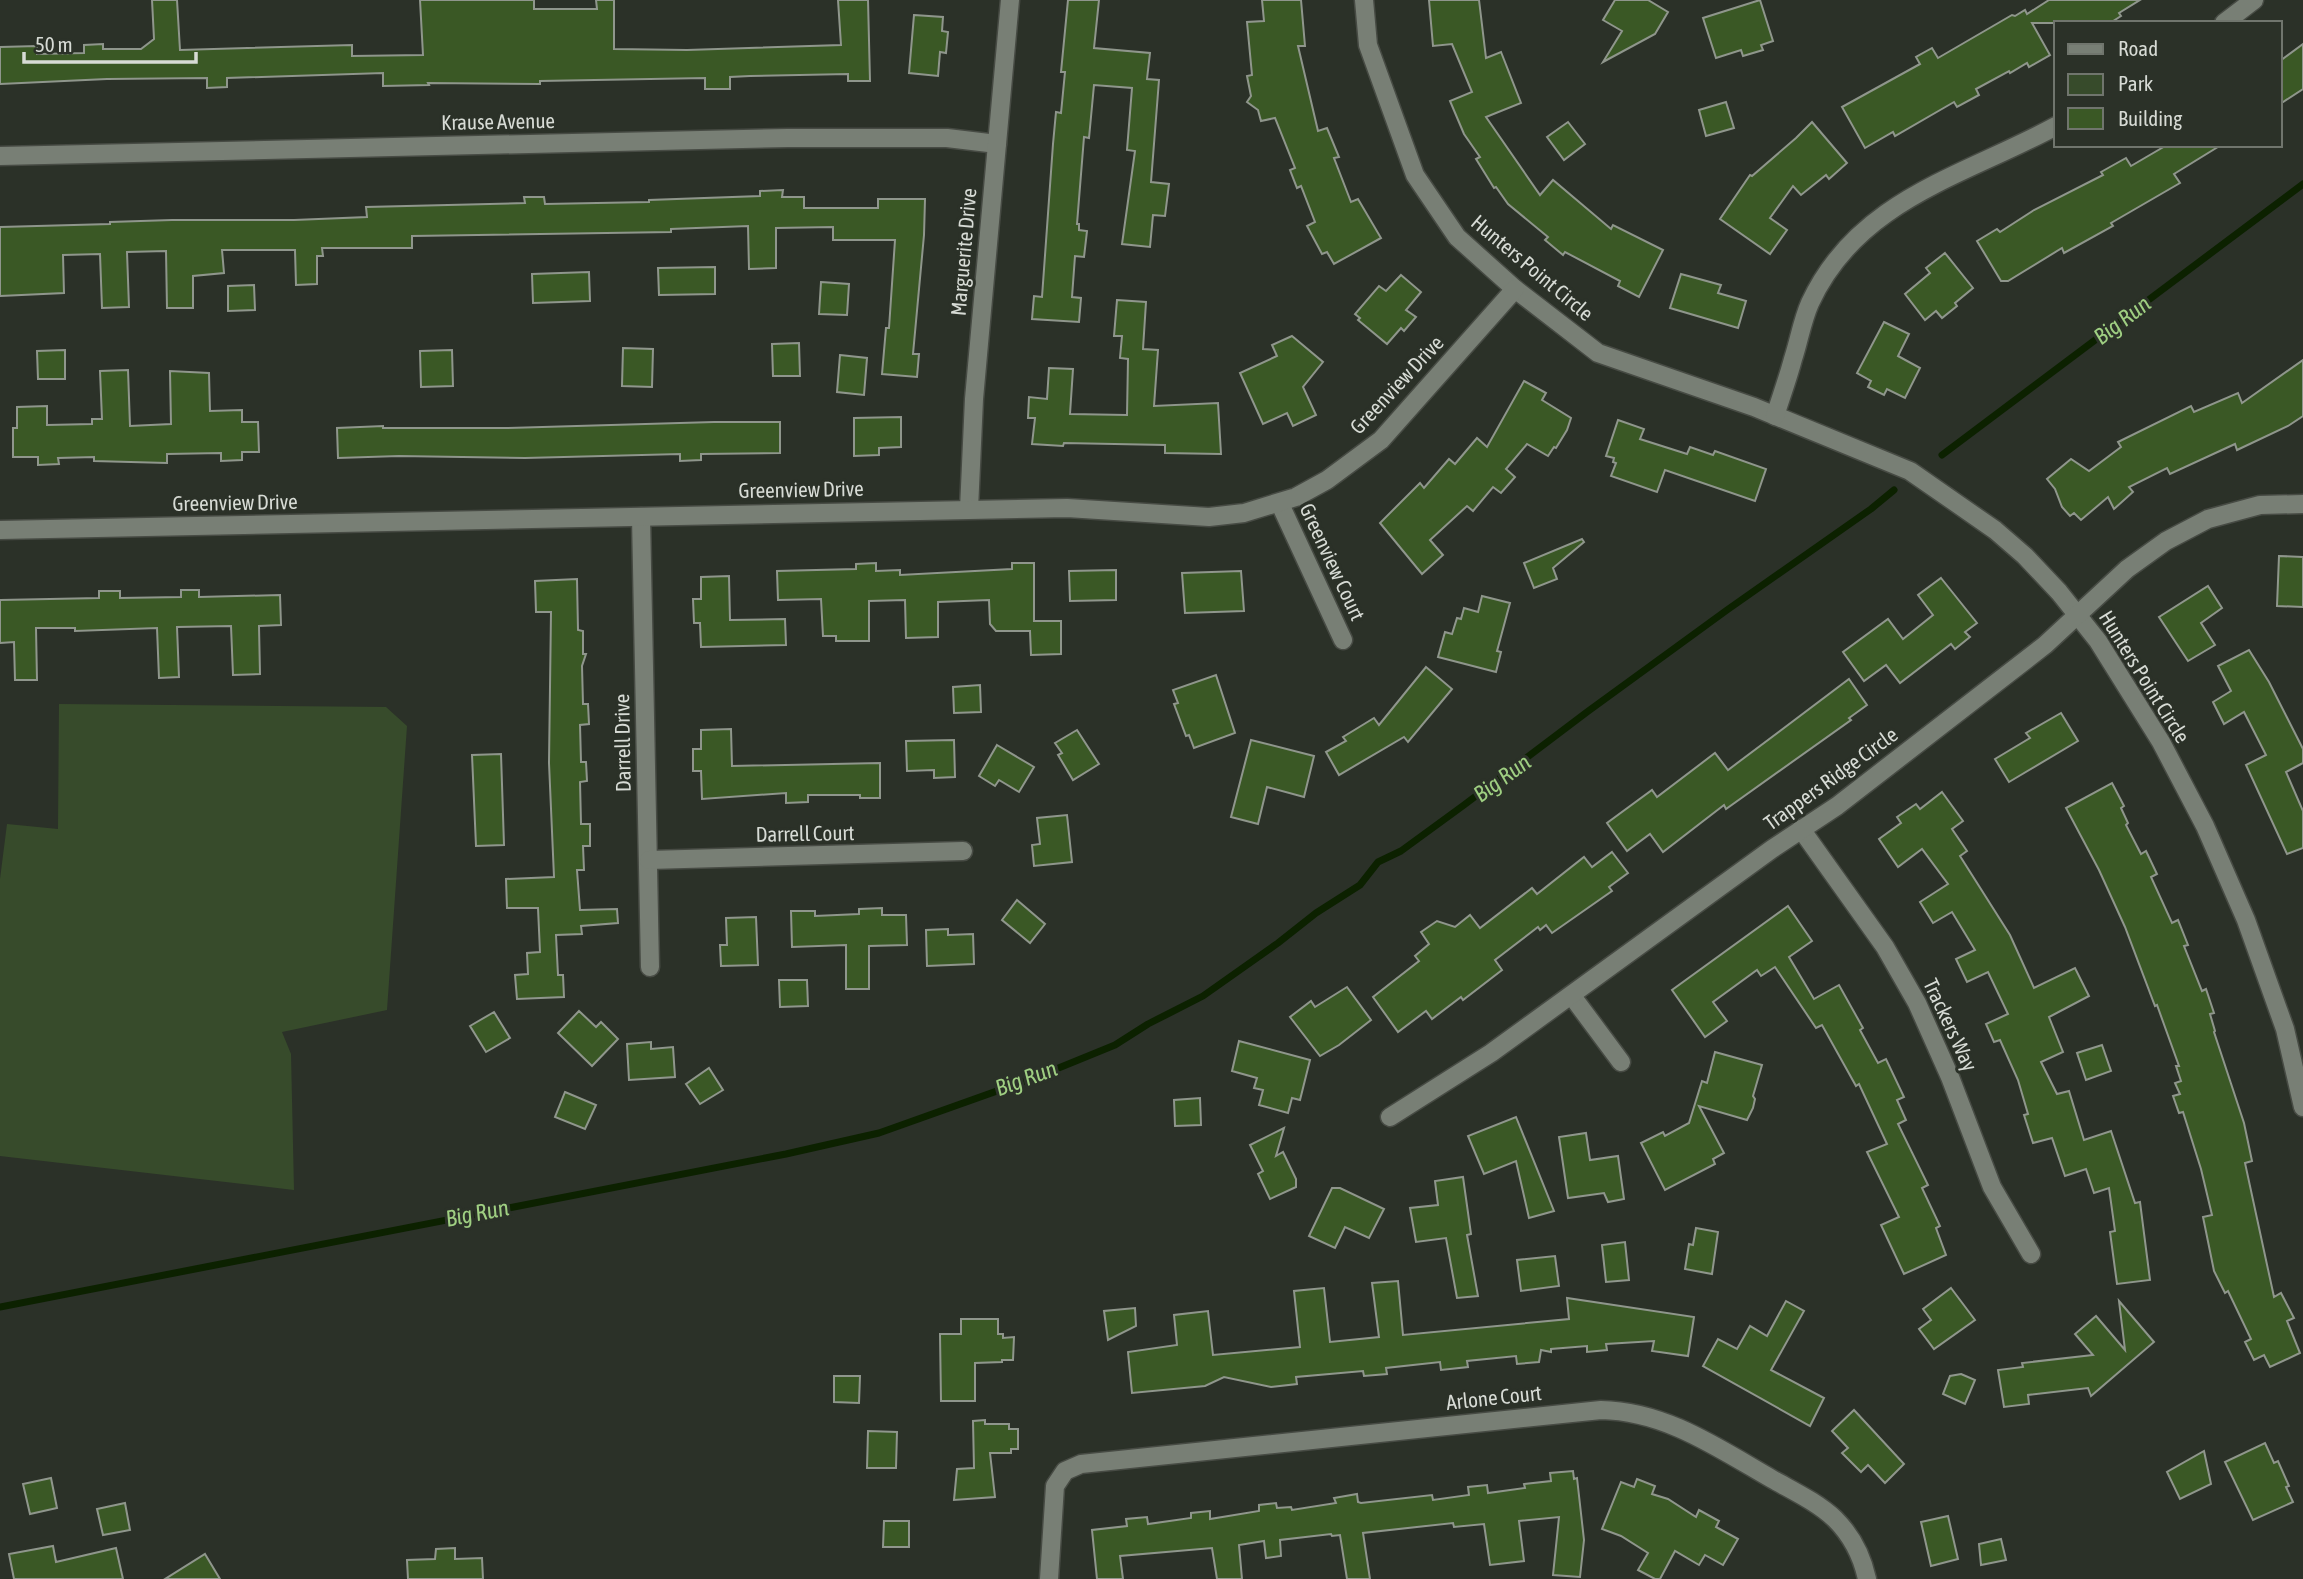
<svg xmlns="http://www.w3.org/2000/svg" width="2303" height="1579" font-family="'Asap Condensed',sans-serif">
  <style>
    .green { fill: #374b2b }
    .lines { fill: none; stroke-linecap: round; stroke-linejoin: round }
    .stream { stroke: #0c2100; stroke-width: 7 }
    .building { fill: #3a5825; stroke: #8f968c; stroke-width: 2 }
    .minor-casing { stroke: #474b44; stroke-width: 21 }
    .minor { stroke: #787f75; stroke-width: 18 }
    .labels { text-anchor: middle; stroke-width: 6; stroke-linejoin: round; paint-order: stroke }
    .street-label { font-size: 21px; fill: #d7dbd5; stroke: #2b3128 }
    .water-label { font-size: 23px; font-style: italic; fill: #9fcf82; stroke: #2b3128 }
  </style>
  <rect width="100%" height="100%" fill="#2b3128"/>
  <path class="green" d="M59 704 386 707 407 726 387 1010 282 1032 291 1054 294 1190 0 1156V879L7 824 58 829Z"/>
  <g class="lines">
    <g class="stream">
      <path d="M1942 455 2303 184"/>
      <path d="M0 1307 786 1154 879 1133 1039 1076 1115 1045 1148 1024 1203 996 1278 943 1316 913 1360 885 1378 862 1401 851 1464 805 1587 712 1727 610 1871 509 1894 490"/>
    </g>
  </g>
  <g class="building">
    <path d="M152 0H177L180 50 352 45V56L423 55 420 0H534V9H597L596 0H614V49L687 50 841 45 838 0H868L870 81H848V74L750 76 730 77V89H705V78L540 81V84L428 83 429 85 383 86V73L227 78V87L207 88V78L107 79 0 84V47L37 46V54L84 53V45L103 44V49H141L154 39Z"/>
    <path d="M1068 0H1099L1094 48 1150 53 1147 79 1159 80 1151 182 1169 184 1165 216 1153 215 1150 247 1122 244 1135 151 1127 150 1132 88 1094 85 1089 138 1084 137 1077 224H1079V230L1087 231 1084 257 1075 256 1072 297 1081 298 1079 322 1032 319 1034 296 1042 297 1053 144 1056 112 1061 113 1065 72H1061Z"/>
    <path d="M1262 0H1301L1305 46H1298L1318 131 1327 128 1339 157 1334 158 1351 202 1358 199 1381 238 1334 264 1327 252 1322 254 1307 226 1315 222 1301 186 1297 188 1290 170 1295 168 1275 118 1261 121 1258 110 1247 102 1251 96 1247 76 1252 75 1247 22 1264 21Z"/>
    <path d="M1429 0H1479L1486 58 1501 52 1521 103 1486 117 1540 195 1553 180 1611 229 1613 225 1663 250 1639 297 1618 286 1620 281 1565 252 1563 255 1545 240 1548 237 1508 204 1496 187 1494 188 1476 159 1480 157 1464 134 1450 101 1472 92 1452 44 1433 46Z"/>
    <path d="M1615 0H1648L1668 12 1655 34 1603 62 1622 31 1603 20Z"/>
    <path d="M1760 0 1773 41 1761 45 1763 50 1743 56 1741 50 1716 58 1703 18Z"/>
    <path d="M2049 0H2140L2119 13 2121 16 2110 23H2032L2050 55 2029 67 2027 63 2010 73 2009 71 1976 89 1979 95 1957 107 1954 102 1895 136 1893 132 1865 148 1842 107 1920 64 1916 57 1932 48 1938 58 2012 15 2015 16 2025 10 2027 14Z"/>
    <path d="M914 15 943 17 942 31 948 32 946 53 940 52 938 76 909 73Z"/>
    <path d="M2303 44V89L2280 104V61Z"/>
    <path d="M1726 102 1734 128 1706 136 1699 110Z"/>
    <path d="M1568 122 1585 144 1564 160 1547 137Z"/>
    <path d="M1812 122 1847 163 1829 179 1826 175 1801 195 1793 186 1770 218 1787 230 1770 254 1720 219 1750 175 1752 176 1796 138Z"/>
    <path d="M2167 145H2221L2174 174 2180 183 2111 223 2113 226 2064 253 2062 248 2008 281H2001L1977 241 1997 229 2000 232 2034 210 2103 175 2101 172 2126 158 2131 166Z"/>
    <path d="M783 190 782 197H804V208H878V199H925L924 235 913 354H919L917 377 882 374 886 328H889L895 240H833V227L776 228V268L749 269 748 226 671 229V232L412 236V248H322L323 256H317V284L296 285 295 250H222L224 273 193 276V308H167L166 251 127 252 129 307 102 308 100 254 63 255 64 293 0 296V227L110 224V222L172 220H294L367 217 366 207 525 203 524 197H544L545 204 649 202V200L760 196V191Z"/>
    <path d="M1945 253 1973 288 1955 303 1957 306 1942 318 1936 311 1925 320 1905 294 1930 273 1926 268Z"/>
    <path d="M715 267V294L659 295 658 268Z"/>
    <path d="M589 272 590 301 533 303 532 274Z"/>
    <path d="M1681 274 1721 285 1718 293 1746 301 1738 328 1670 308Z"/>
    <path d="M1401 275 1421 292 1406 310 1416 317 1404 331 1401 328 1387 344 1358 320 1360 318 1355 314 1379 286 1386 291Z"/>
    <path d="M821 282 849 284 847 315 819 314Z"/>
    <path d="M254 285 255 310 228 311V286Z"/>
    <path d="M1117 300 1146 302 1143 349 1158 350 1154 406 1218 403 1221 454 1165 453V445L1064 443 1063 446 1032 444 1035 418H1028L1029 397 1047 399 1049 368 1073 369 1070 414 1127 415 1128 359 1120 358 1122 336H1114Z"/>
    <path d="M1884 322 1909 334 1898 356 1920 368 1905 398 1887 389 1884 395 1868 387 1871 381 1857 373Z"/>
    <path d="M1292 336 1323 362 1303 387 1316 415 1293 426 1287 413 1263 424 1240 373 1277 356 1272 345Z"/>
    <path d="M799 343 800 376H773L772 344Z"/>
    <path d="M623 348 653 349 652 387 622 386Z"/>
    <path d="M65 350V379H38L37 351Z"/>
    <path d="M452 350 453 386 421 387 420 351Z"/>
    <path d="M840 355 867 358 864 395 837 392Z"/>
    <path d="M2303 360V416L2288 426 2237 450 2235 444 2170 474 2167 468 2129 487 2133 492 2114 509 2108 497 2081 520 2074 513 2070 516 2062 507 2055 489 2047 479 2071 459 2089 471 2121 447 2118 442 2191 406 2194 412 2238 393 2242 403Z"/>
    <path d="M128 370 130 426 171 424 170 371 209 373 210 411 242 410V422H258L259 452H242V460L221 461V453L167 454V463L94 461V457L58 458 59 464 38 465V457H13V428H17V407L47 406V425L92 424V419H102L100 371Z"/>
    <path d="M1524 381 1546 393 1542 400 1571 418 1567 430 1556 448 1554 447 1548 456 1527 444 1506 469 1515 477 1501 493 1493 487 1473 511 1467 506 1430 540 1443 555 1422 574 1380 523 1420 483 1424 488 1449 459 1455 464 1477 438 1487 447Z"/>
    <path d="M901 417V447L879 448V455L854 456V418Z"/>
    <path d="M1618 420 1644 429 1640 439 1687 454 1690 447 1713 455 1715 451 1766 469 1755 501 1665 470 1657 492 1611 476 1616 463 1613 462 1614 458 1606 456Z"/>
    <path d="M714 422H780V453L701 454V460L680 461V454L525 458 399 456 338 458 337 428 383 426V428H507Z"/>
    <path d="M1582 539 1584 542 1553 568 1557 579 1534 588 1524 563Z"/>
    <path d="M2279 556 2303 557V607L2277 606Z"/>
    <path d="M876 563V571L900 570V575L1012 569V563H1034V621H1061V654L1031 655 1030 631H996L990 624 989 600 938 602V637L906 638 905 600 869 601V641H836V636H823L821 599 778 600 777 571 856 569V564Z"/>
    <path d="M1116 570V600L1070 601 1069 571Z"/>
    <path d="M1241 571 1244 611 1185 613 1182 573Z"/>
    <path d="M729 576 730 620 785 619 786 645 701 647 700 623H694L693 599H701V577Z"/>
    <path d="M1941 578 1977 623 1965 632 1970 637 1955 649 1951 644 1900 683 1886 665 1864 681 1843 652 1888 619 1903 639 1933 615 1918 595Z"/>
    <path d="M577 579 578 630 583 631V654H586L582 666 583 704H588L589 724 580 725 581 762H586L587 781 580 782 581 824H590V846H583L584 870H577L580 910 617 909 618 923 581 926 582 934 556 935 558 975H563L564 997 517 999 515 975 528 974 527 953 540 952 538 908H507L506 879 554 877 549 763 551 612H536L535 581Z"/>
    <path d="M2208 586 2222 608 2201 623 2215 645 2188 661 2159 617Z"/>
    <path d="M181 590H199V597L280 595 281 625 259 626 260 674 233 675 231 626 177 627 179 677 159 678 157 628 75 631V628H36L37 680H15L14 642 0 643V600L99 598V591H120V598L181 597Z"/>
    <path d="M1482 596 1510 603 1497 651 1501 652 1496 672 1438 657 1445 632 1452 634 1457 618 1461 619 1464 608 1478 612Z"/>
    <path d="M2249 650 2269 682 2303 749V763L2286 772 2303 811V848L2287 854 2246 765 2266 755 2244 712 2224 724 2213 702 2231 691 2218 666Z"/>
    <path d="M1426 667 1452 689 1408 742 1404 737 1339 775 1326 752 1346 741 1343 737 1374 718 1379 725Z"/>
    <path d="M1216 675 1235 733 1194 748 1189 735 1186 736 1174 704 1178 703 1173 690Z"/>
    <path d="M1849 679 1867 705 1849 718 1851 720 1726 809 1724 805 1663 852 1650 834 1627 851 1607 823 1652 790 1657 797 1715 753 1728 770Z"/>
    <path d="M980 685 981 712 954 713 953 687Z"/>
    <path d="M2061 713 2078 741 2009 782 1995 759 2030 738 2026 733Z"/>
    <path d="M731 729 732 766 880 763V798H860V795H808V802L786 803V793L702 799 701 771H693V749H701V730Z"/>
    <path d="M1077 730 1099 764 1073 780 1058 755 1062 753 1055 743Z"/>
    <path d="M954 740 955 777 934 778V770L907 771 906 741Z"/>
    <path d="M1251 740 1314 756 1304 797 1267 787 1258 824 1231 817Z"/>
    <path d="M997 745 1034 767 1019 792 999 780 995 786 979 776Z"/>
    <path d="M501 754 504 845 476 846 472 755Z"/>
    <path d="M2112 783 2124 806 2121 808 2128 823 2126 825 2141 854 2146 851 2157 874 2151 877 2172 923 2178 920 2188 945 2184 946 2202 991 2206 989 2214 1013 2210 1014 2215 1031 2214 1032 2244 1123 2252 1161 2245 1163 2274 1297 2281 1293 2294 1318 2287 1321 2300 1353 2270 1367 2264 1355 2254 1360 2245 1342 2251 1339 2228 1291 2225 1293 2214 1271 2203 1217 2212 1215 2201 1169 2183 1112 2179 1113 2173 1096 2180 1094 2175 1083 2181 1081 2176 1066H2179L2157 1005 2155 1006 2125 927 2099 870 2066 808Z"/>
    <path d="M1942 792 1963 821 1952 829 1967 851 1960 856 2010 935 2034 988 2075 968 2089 996 2049 1017 2063 1052 2041 1062 2057 1094 2069 1091 2084 1140 2111 1131 2135 1203 2140 1202 2150 1280 2117 1284 2110 1232 2115 1231 2109 1188 2094 1193 2086 1169 2065 1176 2052 1138 2033 1143 2024 1115 2028 1114 2018 1080 2000 1040 1994 1042 1986 1024 2008 1014 1988 972 1967 982 1956 959 1975 950 1952 912 1933 923 1920 902 1948 884 1922 849 1898 867 1879 839 1901 823 1897 817 1916 804 1920 809Z"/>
    <path d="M1067 815 1072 862 1034 866 1032 845 1040 844 1037 818Z"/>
    <path d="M1612 852 1628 873 1609 887 1612 891 1552 933 1546 925 1540 930 1538 927 1495 960 1502 970 1463 1000 1461 997 1432 1019 1426 1011 1398 1032 1373 997 1419 961 1415 956 1429 944 1421 932 1437 921 1455 927 1470 915 1480 928 1532 888 1537 894 1584 857 1592 867Z"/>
    <path d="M1017 900 1045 924 1030 943 1002 920Z"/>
    <path d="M1788 906 1812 941 1789 957 1814 999 1839 985 1863 1028 1860 1030 1878 1063 1886 1059 1904 1097 1897 1100 1906 1120 1898 1124 1928 1185 1922 1188 1940 1226 1936 1228 1946 1255 1904 1274 1881 1225 1899 1217 1867 1152 1887 1144 1859 1084 1856 1086 1822 1025 1816 1028 1775 967 1761 976 1757 970 1713 1002 1727 1021 1705 1037 1672 990Z"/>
    <path d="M882 908V915H906L907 945 869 946V989H846V945L792 947 791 911H815V916L859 914V909Z"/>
    <path d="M756 917 758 965 721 966 720 945H727L726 918Z"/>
    <path d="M948 929V935L973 934 974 964 927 966 926 930Z"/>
    <path d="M779 980H807L808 1006 780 1007Z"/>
    <path d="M1347 987 1371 1020 1339 1045 1320 1056 1290 1017 1311 1001 1315 1007Z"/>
    <path d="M579 1011 596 1027 601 1022 618 1039 592 1066 558 1033Z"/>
    <path d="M494 1012 510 1038 486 1052 470 1026Z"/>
    <path d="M1239 1041 1310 1060 1300 1100 1292 1098 1288 1113 1259 1105 1263 1090 1254 1088 1257 1078 1232 1071Z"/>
    <path d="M651 1042V1049L673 1047 675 1077 629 1080 627 1044Z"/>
    <path d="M2102 1045 2111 1071 2086 1080 2077 1053Z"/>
    <path d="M1715 1052 1762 1065 1753 1096 1755 1099 1753 1108 1747 1120 1699 1106 1724 1153 1713 1159 1715 1164 1665 1190 1641 1143 1663 1132 1665 1136 1689 1123 1702 1081 1707 1083Z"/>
    <path d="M709 1068 723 1090 700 1104 686 1084Z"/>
    <path d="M565 1092 596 1105 585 1129 555 1117Z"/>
    <path d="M1200 1098 1201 1125 1175 1126 1174 1100Z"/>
    <path d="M1516 1117 1554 1211 1529 1218 1516 1161 1484 1174 1468 1136Z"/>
    <path d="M1284 1128 1276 1156 1283 1152 1296 1179V1187L1270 1199 1258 1174 1263 1171 1250 1145Z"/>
    <path d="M1586 1133 1590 1160 1618 1156 1624 1199 1608 1202 1604 1193 1568 1198 1559 1137Z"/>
    <path d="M1463 1177 1471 1234 1467 1235 1478 1296 1457 1298 1446 1238 1416 1242 1410 1208 1438 1205 1435 1181Z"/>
    <path d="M1332 1188H1340L1384 1209 1369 1238 1345 1227 1335 1248 1309 1236Z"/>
    <path d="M1696 1228 1718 1232 1712 1274 1685 1269 1689 1244 1693 1245Z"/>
    <path d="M1625 1242 1629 1280 1606 1282 1602 1245Z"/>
    <path d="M1555 1256 1559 1286 1521 1291 1517 1260Z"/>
    <path d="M1398 1281 1403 1335 1569 1319 1567 1298 1694 1317 1688 1356 1652 1351 1654 1341 1606 1344 1607 1350 1587 1352V1346L1551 1349V1352L1541 1350 1539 1362 1517 1364 1516 1356 1467 1361 1468 1367 1441 1370 1440 1362 1386 1368 1387 1374 1364 1376 1363 1371 1296 1377 1297 1384 1271 1387 1224 1377 1205 1386 1132 1393 1128 1352 1177 1345 1174 1315 1208 1311 1213 1355 1300 1347 1294 1291 1324 1288 1330 1342 1379 1337 1372 1283Z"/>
    <path d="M1951 1288 1975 1320 1934 1349 1919 1329 1931 1320 1923 1309Z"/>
    <path d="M1786 1301 1804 1311 1771 1370 1824 1398 1810 1426 1703 1366 1718 1339 1737 1349 1750 1326 1767 1336Z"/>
    <path d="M2119 1301 2154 1342 2091 1396 2088 1388 2028 1395 2029 1404 2004 1407 1998 1370 2023 1367 2022 1363 2093 1355 2075 1334 2096 1316 2125 1350Z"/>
    <path d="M1135 1308 1136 1326 1108 1340 1104 1311Z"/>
    <path d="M961 1319H998V1334H1003V1338L1014 1337 1013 1360H1002V1362L975 1363V1401H941L940 1334H961Z"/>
    <path d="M1961 1374 1975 1380 1965 1404 1943 1394 1950 1376Z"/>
    <path d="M834 1376H860L859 1403 834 1402Z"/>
    <path d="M1854 1410 1904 1464 1885 1483 1868 1465 1861 1472 1842 1453 1848 1448 1832 1431Z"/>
    <path d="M985 1420V1424H1009V1429H1018V1449H1011V1453H990L995 1497 954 1500 957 1469 974 1468 973 1421Z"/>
    <path d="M868 1431 897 1432 896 1468H867Z"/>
    <path d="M2265 1443 2274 1463 2278 1461 2289 1486 2286 1487 2293 1502 2253 1520 2225 1462Z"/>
    <path d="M2204 1451 2211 1484 2180 1499 2167 1472Z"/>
    <path d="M1573 1471 1574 1479 1577 1478 1584 1540 1580 1577 1553 1575 1559 1517 1519 1521 1524 1561 1490 1565 1484 1524 1454 1527 1453 1523 1363 1533 1370 1579H1347L1340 1535 1332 1536 1331 1534 1280 1540 1281 1556 1266 1558 1264 1541 1239 1545 1242 1579H1217L1212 1548 1120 1556 1123 1579H1097L1092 1530 1127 1526 1126 1519 1147 1517 1148 1524 1191 1518V1513L1210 1511V1519L1259 1511V1505L1276 1503 1277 1508 1291 1507 1292 1510 1336 1503 1334 1498 1357 1494 1358 1502 1361 1503 1432 1495 1433 1500 1469 1495 1468 1487 1487 1485 1488 1493 1525 1488 1524 1484 1551 1481 1550 1473Z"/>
    <path d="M51 1478 57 1508 30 1514 23 1484Z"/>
    <path d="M1637 1479 1655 1486 1652 1494 1668 1499 1696 1517 1699 1510 1719 1521 1716 1527 1738 1539 1723 1565 1705 1555 1699 1565 1675 1551 1660 1579H1655L1638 1570 1648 1553 1621 1536 1602 1529 1621 1482 1634 1487Z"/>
    <path d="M125 1503 130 1530 103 1535 97 1509Z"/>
    <path d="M1948 1516 1958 1559 1931 1566 1921 1522Z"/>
    <path d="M884 1521H909V1547H883Z"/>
    <path d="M2001 1539 2006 1560 1981 1565 1979 1544Z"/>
    <path d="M53 1546 56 1562 116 1548 123 1579H14L9 1554Z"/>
    <path d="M455 1548V1559L482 1558 483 1579H408L407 1560 435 1559 436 1549Z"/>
    <path d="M205 1554 220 1579H165Z"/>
  </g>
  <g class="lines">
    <defs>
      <g id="minor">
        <path d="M1364 0 1368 45 1415 175 1457 237 1515 289 1598 353 1754 407 1910 471 1995 530 2025 556 2059 592 2098 641 2161 742 2205 826 2246 920 2285 1029 2303 1107"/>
        <path d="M2224 23 2254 0"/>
        <path d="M0 156 788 138H947L997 144"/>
        <path d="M1775 416C1781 397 1788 378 1793 359 1799 341 1802 321 1810 303 1858 199 1964 176 2056 126"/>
        <path d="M1280 504 1343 640"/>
        <path d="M969 509 974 399 1010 0"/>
        <path d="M641 517 650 967"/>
        <path d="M0 530 1067 508 1209 517 1244 513 1296 497 1327 480 1381 440 1515 289"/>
        <path d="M1801 829 1885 947 1917 1003 1950 1077 1992 1187 2031 1254"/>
        <path d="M649 860 963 851"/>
        <path d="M1572 996 1621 1062"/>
        <path d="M1390 1117 1491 1053 1772 849 1837 806 2045 645 2127 569 2166 541 2208 519 2260 505 2303 504"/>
        <path d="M1049 1579 1055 1486 1065 1471 1081 1464 1601 1410C1665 1411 1718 1448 1772 1479 1793 1491 1817 1502 1835 1519 1852 1536 1862 1556 1867 1579"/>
      </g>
    </defs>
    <use href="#minor" class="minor-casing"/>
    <use href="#minor" class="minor"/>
  </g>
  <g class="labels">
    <g class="street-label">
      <text transform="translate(498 122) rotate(-1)" y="7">Krause Avenue</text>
      <text transform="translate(964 252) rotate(-85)" y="7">Marguerite Drive</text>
      <text transform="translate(1532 268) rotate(40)" y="7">Hunters Point Circle</text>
      <text transform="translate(1397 385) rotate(-47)" y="7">Greenview Drive</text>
      <text transform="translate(801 490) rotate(-1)" y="7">Greenview Drive</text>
      <text transform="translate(235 503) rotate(-1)" y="7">Greenview Drive</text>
      <text transform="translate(1332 562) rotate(65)" y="7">Greenview Court</text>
      <text transform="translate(2144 677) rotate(58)" y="7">Hunters Point Circle</text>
      <text transform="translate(623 743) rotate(-91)" y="7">Darrell Drive</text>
      <text transform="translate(1831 779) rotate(-36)" y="7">Trappers Ridge Circle</text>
      <text transform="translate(805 834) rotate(-1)" y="7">Darrell Court</text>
      <text transform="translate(1950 1025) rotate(65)" y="7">Trackers Way</text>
      <text transform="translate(1494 1398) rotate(-6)" y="7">Arlone Court</text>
    </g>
    <g class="water-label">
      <text transform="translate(2122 320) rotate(-37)" y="8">Big Run</text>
      <text transform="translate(1502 778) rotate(-36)" y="8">Big Run</text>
      <text transform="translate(1026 1078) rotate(-20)" y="8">Big Run</text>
      <text transform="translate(477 1213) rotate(-11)" y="8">Big Run</text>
    </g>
  </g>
  <rect x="2054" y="21" width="228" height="126" fill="#2b3128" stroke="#70756d" stroke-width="2"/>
  <rect x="2068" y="44" width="35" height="10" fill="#787f75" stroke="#70756d" stroke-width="2"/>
  <text x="2118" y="56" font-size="21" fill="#d7dbd5">Road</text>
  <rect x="2068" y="74" width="35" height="21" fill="#374b2b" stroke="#70756d" stroke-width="2"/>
  <text x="2118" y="91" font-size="21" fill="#d7dbd5">Park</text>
  <rect x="2068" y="108" width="35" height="21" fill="#3a5825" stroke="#70756d" stroke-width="2"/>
  <text x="2118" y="126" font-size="21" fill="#d7dbd5">Building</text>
  <path d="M24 52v10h172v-10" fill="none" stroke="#d7dbd5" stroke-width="3.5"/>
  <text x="35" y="52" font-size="21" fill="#d7dbd5" stroke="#2b3128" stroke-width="5" paint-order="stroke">50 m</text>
</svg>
